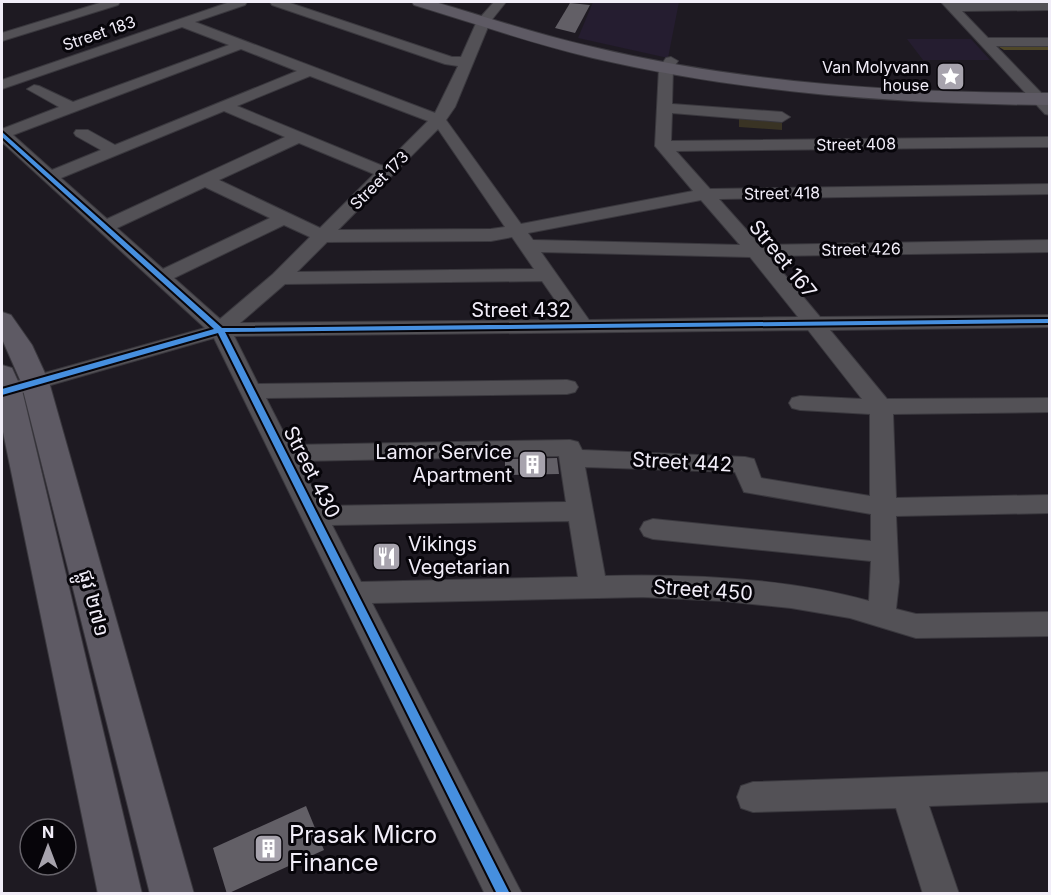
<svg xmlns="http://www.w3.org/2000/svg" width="1051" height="895" font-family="Inter,'Noto Sans Khmer',sans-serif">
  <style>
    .built { fill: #251d30 }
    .green { fill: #393324 }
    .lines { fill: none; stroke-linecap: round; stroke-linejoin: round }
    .canal { fill: #4f4728; fill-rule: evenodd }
    .building { fill: #625f66 }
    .minor-casing { stroke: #3a383e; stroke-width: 2 }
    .major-casing { stroke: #3a383e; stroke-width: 2 }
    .minor { fill: #535156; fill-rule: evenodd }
    .major { fill: #5e5a64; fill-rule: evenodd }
    .cycleway-casing { stroke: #07050a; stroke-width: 4 }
    .cycleway { fill: #468fdf; fill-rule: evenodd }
    .labels { text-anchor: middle; stroke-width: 6; stroke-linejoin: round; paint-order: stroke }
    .far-street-label { font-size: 16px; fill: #f1edf8; stroke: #07050a }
    .far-poi-label { font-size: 16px; fill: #f1edf8; stroke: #07050a; text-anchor: end }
    .street-label { font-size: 20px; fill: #f1edf8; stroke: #07050a }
    .poi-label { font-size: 20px; fill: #f1edf8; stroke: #07050a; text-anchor: end }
    .near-poi-label { font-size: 24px; fill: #f1edf8; stroke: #07050a; text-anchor: start }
  </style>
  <rect width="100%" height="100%" fill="#1e1a22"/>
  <g class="built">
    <path d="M593 2H679L668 58 578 38Z"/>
    <path d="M907 39H971L990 60H923Z"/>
  </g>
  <path class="green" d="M739 115 782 118V130L739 127Z"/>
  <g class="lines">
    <path class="canal" d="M1050 44V50H1004L999 47 1004 44Z"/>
  </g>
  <g class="building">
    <path d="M570 3 590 5 575 33 555 28Z"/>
    <path d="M557 458 559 474 505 475V459Z"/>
    <path d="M306 806 324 850 227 894 213 848Z"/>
  </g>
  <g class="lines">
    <defs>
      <g id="minor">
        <path d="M103 2H120L118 5 2 41V33Z"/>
        <path d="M230 2H247L245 5 195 22 435 113 458 66 445 64 272 5 270 2H287L452 57H461L477 21 494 2H506L490 22 455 107 446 120 521 224 693 191 655 146 659 68 666 58 671 57 678 61 673 68 672 104 782 112 790 117 782 122 672 113 671 141 1050 137V147L676 151 710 189 1050 184V194L719 199 760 245 1050 240V252L769 256 820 317 1050 315V327L830 330 887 399 1050 398V412L893 414 896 498 1050 495V513L896 516 899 582 896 609 916 614 1050 612V636L916 638 850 618 791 608 724 601 643 597 372 603 522 894H485L214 338 2 399V385L205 328 2 142V129L59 107 27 89 34 85 39 86 73 102 229 45 182 27 2 89V80ZM241 49 297 71 115 145 88 130H76L74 133 76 136 101 150 52 170 13 135ZM310 76 428 121 383 166 237 106ZM224 111 285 137 107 219 61 178ZM438 129 505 227 491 229 338 230ZM299 143 374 174 320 228 219 180ZM205 187 270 218 163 269 117 228ZM701 200 740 245 533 240 528 233ZM284 225 310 237 273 274 220 319 174 278ZM512 237 534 269 297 272 327 242 491 241ZM541 252 750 257 798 317 589 320ZM542 281 569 320 240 323 285 284ZM808 330 862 399 800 396 792 398 789 403 792 408 800 410 870 414V496L761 478 754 459 745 457 582 450 578 442 570 440 290 445 266 398 567 394 575 392 578 387 575 382 567 380 258 384 234 336ZM559 456 566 502 322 506 298 461ZM585 467 735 472 744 492 871 514V541L653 519 644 522 640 529 644 536 653 539 871 561 869 601C787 578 690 574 605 576ZM569 521 578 577 361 582 332 525Z"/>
        <path d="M941 2H1050V10L962 11 988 38H1050V46H996L1050 102V115L1045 114Z"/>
        <path d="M1050 772V802L929 806 959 894H923L896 808 753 812 741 808 737 797 741 786 753 782Z"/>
      </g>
      <g id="major">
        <path d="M412 2H435C487 17 539 35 593 47 742 83 896 93 1050 93V105C896 104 743 93 593 58 533 44 474 23 414 5Z"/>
        <path d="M2 312 11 315 32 345 49 382 194 894H150L21 382 2 339Z"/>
        <path d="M2 365 12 368 22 390 142 894H98L2 427Z"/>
      </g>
    </defs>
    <use href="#minor" class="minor-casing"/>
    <use href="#major" class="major-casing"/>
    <use href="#minor" class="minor"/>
    <use href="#major" class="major"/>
    <defs>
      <path id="cycleway" d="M2 132 222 328 1050 319V323L225 332 510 894H497L218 333 2 395V389L214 329 2 137Z"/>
    </defs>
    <use href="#cycleway" class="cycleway-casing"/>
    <use href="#cycleway" class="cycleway"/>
  </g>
  <defs>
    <symbol id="sight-square" viewBox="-11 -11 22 22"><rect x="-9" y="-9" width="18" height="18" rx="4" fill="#a7a3ad" stroke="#07050a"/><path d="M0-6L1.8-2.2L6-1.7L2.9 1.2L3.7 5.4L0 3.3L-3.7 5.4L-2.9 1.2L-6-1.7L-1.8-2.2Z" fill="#fff"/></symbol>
    <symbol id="building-square" viewBox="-11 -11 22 22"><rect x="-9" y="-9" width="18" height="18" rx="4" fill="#a7a3ad" stroke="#07050a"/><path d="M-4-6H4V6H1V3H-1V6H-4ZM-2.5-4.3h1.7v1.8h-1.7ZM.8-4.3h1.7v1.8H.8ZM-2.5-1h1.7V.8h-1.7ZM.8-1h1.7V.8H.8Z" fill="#fff"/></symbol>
    <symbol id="restaurant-square" viewBox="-11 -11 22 22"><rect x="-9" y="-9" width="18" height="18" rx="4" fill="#a7a3ad" stroke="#07050a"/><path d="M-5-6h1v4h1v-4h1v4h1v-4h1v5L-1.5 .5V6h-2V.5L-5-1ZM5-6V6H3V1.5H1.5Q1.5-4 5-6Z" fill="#fff"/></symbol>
  </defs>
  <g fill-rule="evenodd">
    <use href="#sight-square" x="934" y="60" width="33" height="33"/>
    <use href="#building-square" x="516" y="448" width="33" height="33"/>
    <use href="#restaurant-square" x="370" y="540" width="33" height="33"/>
    <use href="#building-square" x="252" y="832" width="33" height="33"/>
  </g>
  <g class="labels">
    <g class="far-street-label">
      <text transform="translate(99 33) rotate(-19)" y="6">Street 183</text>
      <text transform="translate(856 144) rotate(-1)" y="6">Street 408</text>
      <text transform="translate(379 180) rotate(-45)" y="6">Street 173</text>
      <text transform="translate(782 193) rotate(-1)" y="6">Street 418</text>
      <text transform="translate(861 249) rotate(-1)" y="6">Street 426</text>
    </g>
    <g class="far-poi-label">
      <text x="929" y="73">Van Molyvann<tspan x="929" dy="18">house</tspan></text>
    </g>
    <g class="street-label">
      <text transform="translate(783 259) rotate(51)" y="7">Street 167</text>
      <text x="521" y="317">Street 432</text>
      <text transform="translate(682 462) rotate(3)" y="7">Street 442</text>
      <text transform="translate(312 472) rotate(63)" y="7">Street 430</text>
      <text transform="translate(703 590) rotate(4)" y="7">Street 450</text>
      <text transform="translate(94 603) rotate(75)" y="7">ផ្លូវ ២៧១</text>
    </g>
    <g class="poi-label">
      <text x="512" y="459">Lamor Service<tspan x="512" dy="23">Apartment</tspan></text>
      <text x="408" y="551" text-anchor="start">Vikings<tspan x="408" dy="23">Vegetarian</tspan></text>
    </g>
    <g class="near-poi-label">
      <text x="289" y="843">Prasak Micro<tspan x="289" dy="28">Finance</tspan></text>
    </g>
  </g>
  <rect width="1051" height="895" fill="none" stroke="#f1edf8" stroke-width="6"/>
  <g transform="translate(48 847)"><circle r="28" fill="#07050a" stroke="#656269" stroke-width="1.5"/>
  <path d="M0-4.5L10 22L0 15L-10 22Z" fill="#a7a3ad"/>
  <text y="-9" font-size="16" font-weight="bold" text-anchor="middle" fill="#f1edf8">N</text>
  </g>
</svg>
